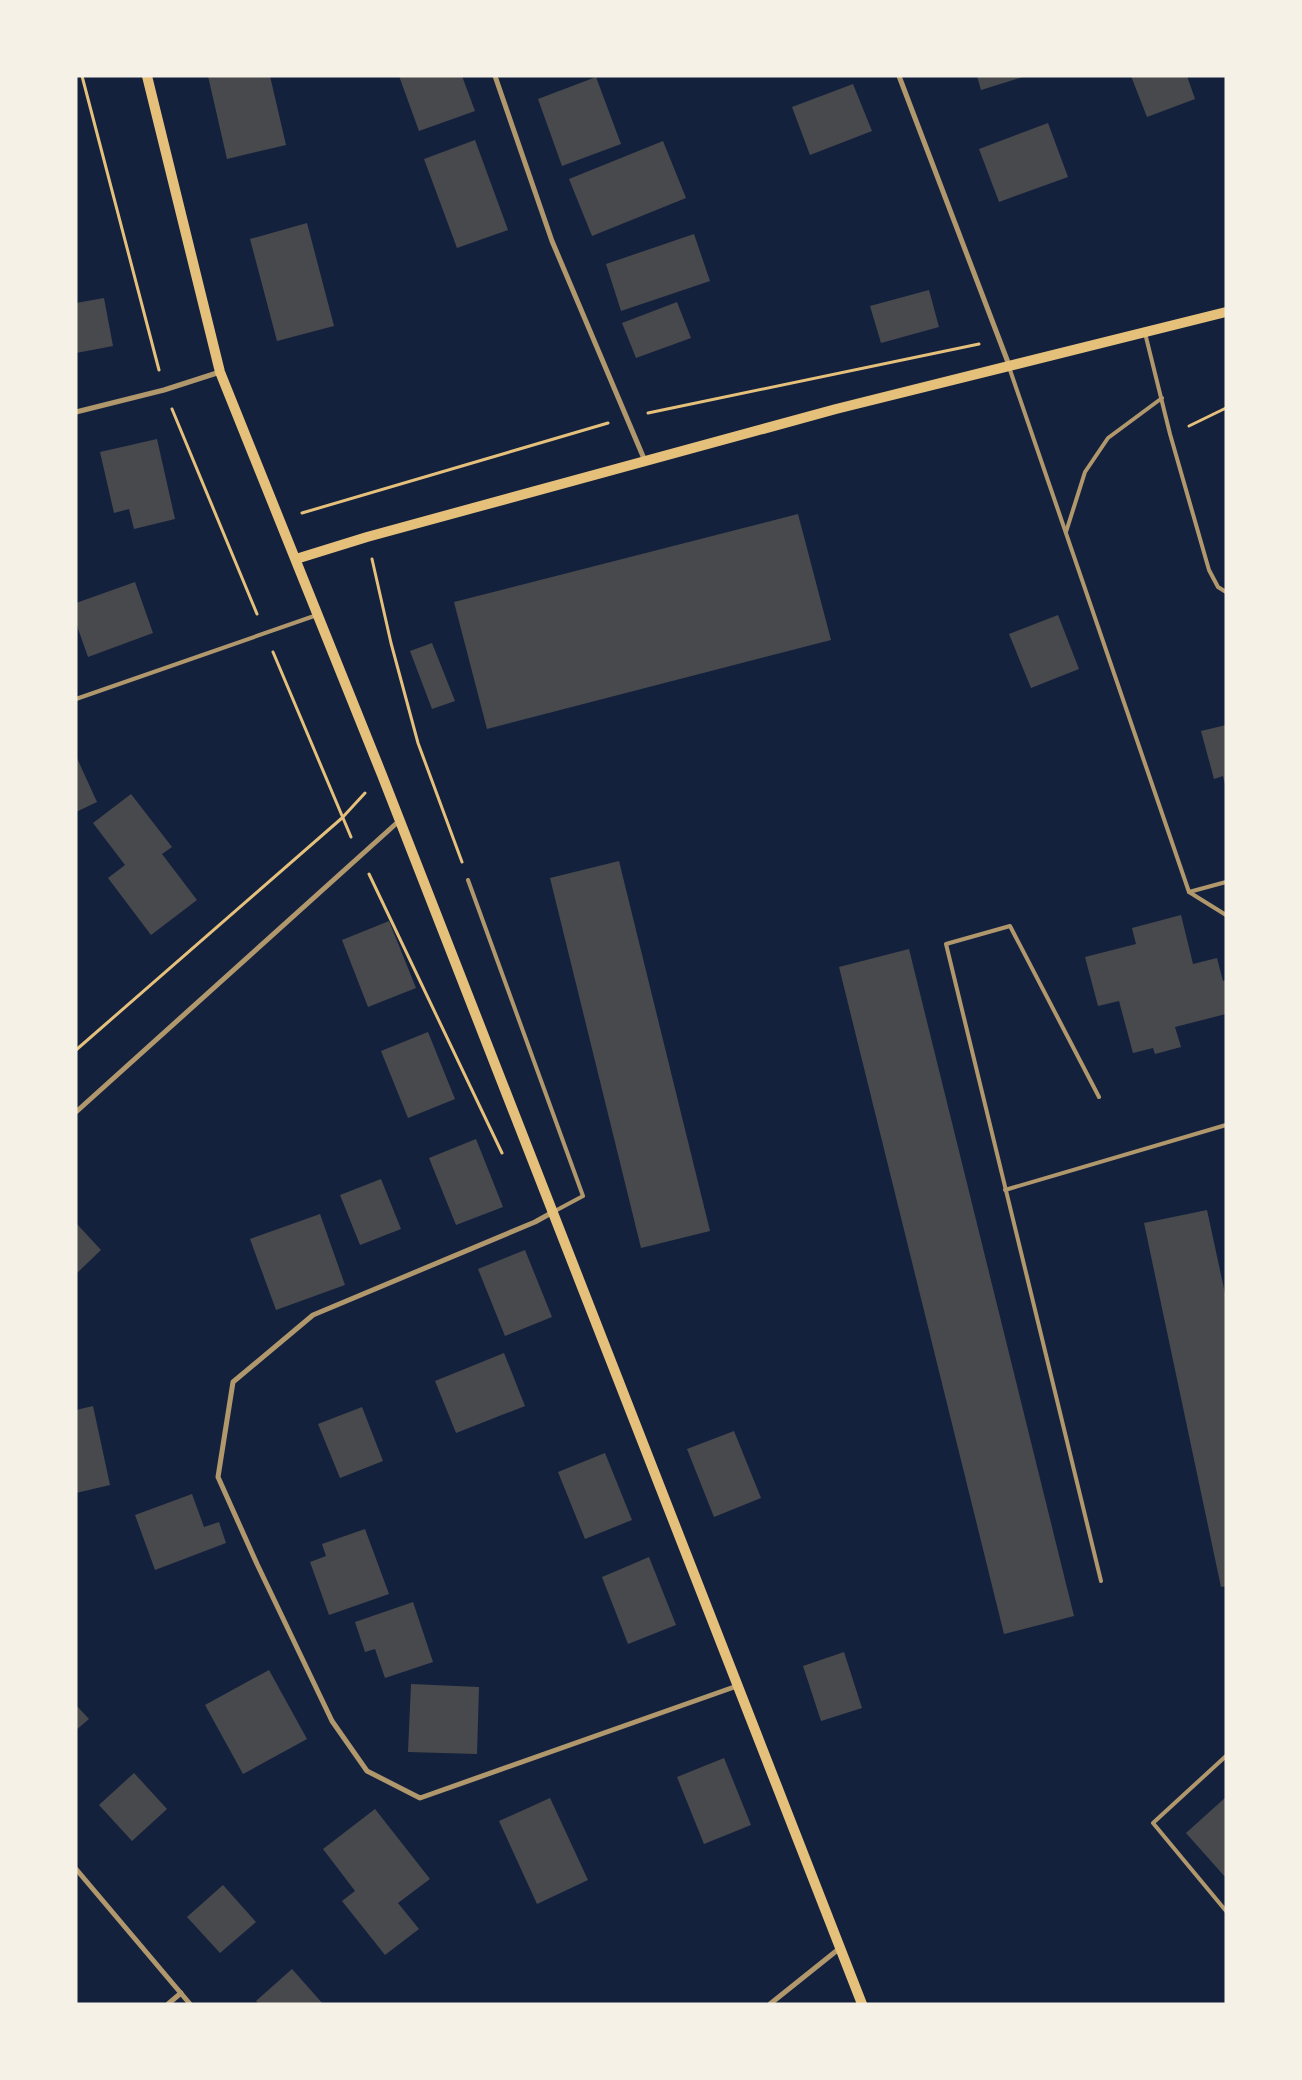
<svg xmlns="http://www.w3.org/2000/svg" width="1302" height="2080" font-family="'DejaVu Sans',sans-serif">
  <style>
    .building { fill: #48494c }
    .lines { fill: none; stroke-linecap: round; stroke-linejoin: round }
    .path { stroke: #e5c07b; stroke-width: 3 }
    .service { stroke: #b1986c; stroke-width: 4 }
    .minor { stroke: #b1986c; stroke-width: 5 }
    .secondary { stroke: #e5c07b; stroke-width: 10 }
  </style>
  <rect width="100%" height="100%" fill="#14213d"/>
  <g class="building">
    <path d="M208 76H270L286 145 227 159Z"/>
    <path d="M399 76H462L475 111 419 131Z"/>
    <path d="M977 76H1023V77L981 90Z"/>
    <path d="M1131 76H1187L1195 99 1147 117Z"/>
    <path d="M596 77 621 144 562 166 538 99Z"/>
    <path d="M853 84 872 131 810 155 792 107Z"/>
    <path d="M1048 123 1068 177 999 202 979 149Z"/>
    <path d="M475 140 508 230 457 248 424 159Z"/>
    <path d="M663 141 686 198 592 236 569 179Z"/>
    <path d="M307 223 334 326 277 341 250 239Z"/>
    <path d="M694 234 710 281 621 311 606 264Z"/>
    <path d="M929 290 939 327 881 343 870 306Z"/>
    <path d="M104 298 113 346 76 353V303Z"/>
    <path d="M677 302 691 338 636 358 622 323Z"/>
    <path d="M157 439 175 519 134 529 129 509 114 513 100 452Z"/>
    <path d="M798 514 831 640 487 729 454 602Z"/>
    <path d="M135 582 153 633 88 657 76 623V603Z"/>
    <path d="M1058 615 1079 669 1031 688 1009 634Z"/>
    <path d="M432 643 455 701 432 709 410 651Z"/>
    <path d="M1226 725V785H1225L1223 776 1214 779 1201 731Z"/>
    <path d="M76 756 97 802 76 812Z"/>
    <path d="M131 794 172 847 162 854 197 900 151 935 108 878 125 865 93 823Z"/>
    <path d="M619 861 710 1231 641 1248 550 878Z"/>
    <path d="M1181 915 1193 964 1217 958 1223 981 1226 980V1014L1175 1027 1181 1047 1155 1054 1153 1048 1133 1053 1119 1001 1098 1006 1085 957 1136 944 1132 928Z"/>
    <path d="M389 921 416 988 368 1007 342 940Z"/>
    <path d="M909 949 1074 1616 1004 1634 839 967Z"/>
    <path d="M428 1032 455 1099 408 1118 381 1051Z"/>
    <path d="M476 1139 503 1207 456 1225 429 1158Z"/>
    <path d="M381 1179 401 1229 360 1245 340 1195Z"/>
    <path d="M1207 1210 1226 1298V1586L1221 1587 1144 1223Z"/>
    <path d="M320 1214 345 1285 276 1310 250 1239Z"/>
    <path d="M76 1223 101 1250 76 1274Z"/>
    <path d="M525 1250 552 1317 505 1336 478 1269Z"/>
    <path d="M504 1353 525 1406 456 1433 435 1381Z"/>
    <path d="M93 1406 110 1485 76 1493V1410Z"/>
    <path d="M362 1407 383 1461 340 1478 318 1424Z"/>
    <path d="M734 1431 761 1498 714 1517 687 1449Z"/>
    <path d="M605 1453 632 1520 585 1539 558 1472Z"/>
    <path d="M192 1494 204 1527 219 1522 226 1543 155 1570 135 1515Z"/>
    <path d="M365 1529 389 1594 329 1615 310 1562 326 1556 322 1544Z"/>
    <path d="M649 1557 676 1625 628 1644 602 1577Z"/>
    <path d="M413 1602 433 1662 385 1678 375 1649 365 1652 355 1622Z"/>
    <path d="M844 1652 862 1708 821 1721 803 1666Z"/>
    <path d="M269 1670 307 1739 243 1774 205 1705Z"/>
    <path d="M411 1684 479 1687 477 1754 408 1752Z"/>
    <path d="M76 1705 89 1719 76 1730Z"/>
    <path d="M724 1758 751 1825 704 1844 677 1777Z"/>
    <path d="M134 1773 167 1809 132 1841 99 1805Z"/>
    <path d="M1226 1797V1878L1186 1833Z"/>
    <path d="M550 1798 588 1880 537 1904 499 1821Z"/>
    <path d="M375 1809 430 1879 398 1903 419 1929 385 1955 342 1901 355 1891 323 1849Z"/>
    <path d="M223 1885 256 1922 220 1953 187 1917Z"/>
    <path d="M292 1969 323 2004H259L256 2001Z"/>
  </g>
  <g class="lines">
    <g class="path">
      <path d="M82 76 159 370"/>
      <path d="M172 409 257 614"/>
      <path d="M648 413 979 344"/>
      <path d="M1189 426 1226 408"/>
      <path d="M302 513 608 423"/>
      <path d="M372 559 391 643 418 743 462 862"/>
      <path d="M273 652 351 837"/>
      <path d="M369 874 502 1153"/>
      <path d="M76 1050 342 818 365 793"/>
    </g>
    <g class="service">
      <path d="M1145 333 1170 434 1209 570 1218 587 1226 592"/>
      <path d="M1009 367 1189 892 1226 915"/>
      <path d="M1066 532 1085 472 1108 438 1162 398"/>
      <path d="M76 699 317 615"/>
      <path d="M468 880 583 1196 555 1211"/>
      <path d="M1189 892 1226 882"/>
      <path d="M1099 1097 1010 926 946 944 1101 1581"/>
      <path d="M1005 1190 1226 1125"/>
      <path d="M1226 1756 1153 1823 1226 1911"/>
    </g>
    <g class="minor">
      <path d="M495 76 552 241 645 461"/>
      <path d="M899 76 1009 365"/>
      <path d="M76 412 164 390 220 372"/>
      <path d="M76 1112 399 821"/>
      <path d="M553 1212 535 1222 313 1315 233 1382 218 1477 257 1564 332 1721 367 1771 420 1798 737 1686"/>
      <path d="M76 1869 190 2004"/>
      <path d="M168 2004 181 1993"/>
      <path d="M770 2004 840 1948"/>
    </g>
    <g class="secondary">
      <path d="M147 76 220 372 382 775 862 2004"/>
      <path d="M296 559 367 537 836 409 1226 312"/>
    </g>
  </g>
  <rect width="1302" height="2080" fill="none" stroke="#f6f1e7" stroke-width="155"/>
</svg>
